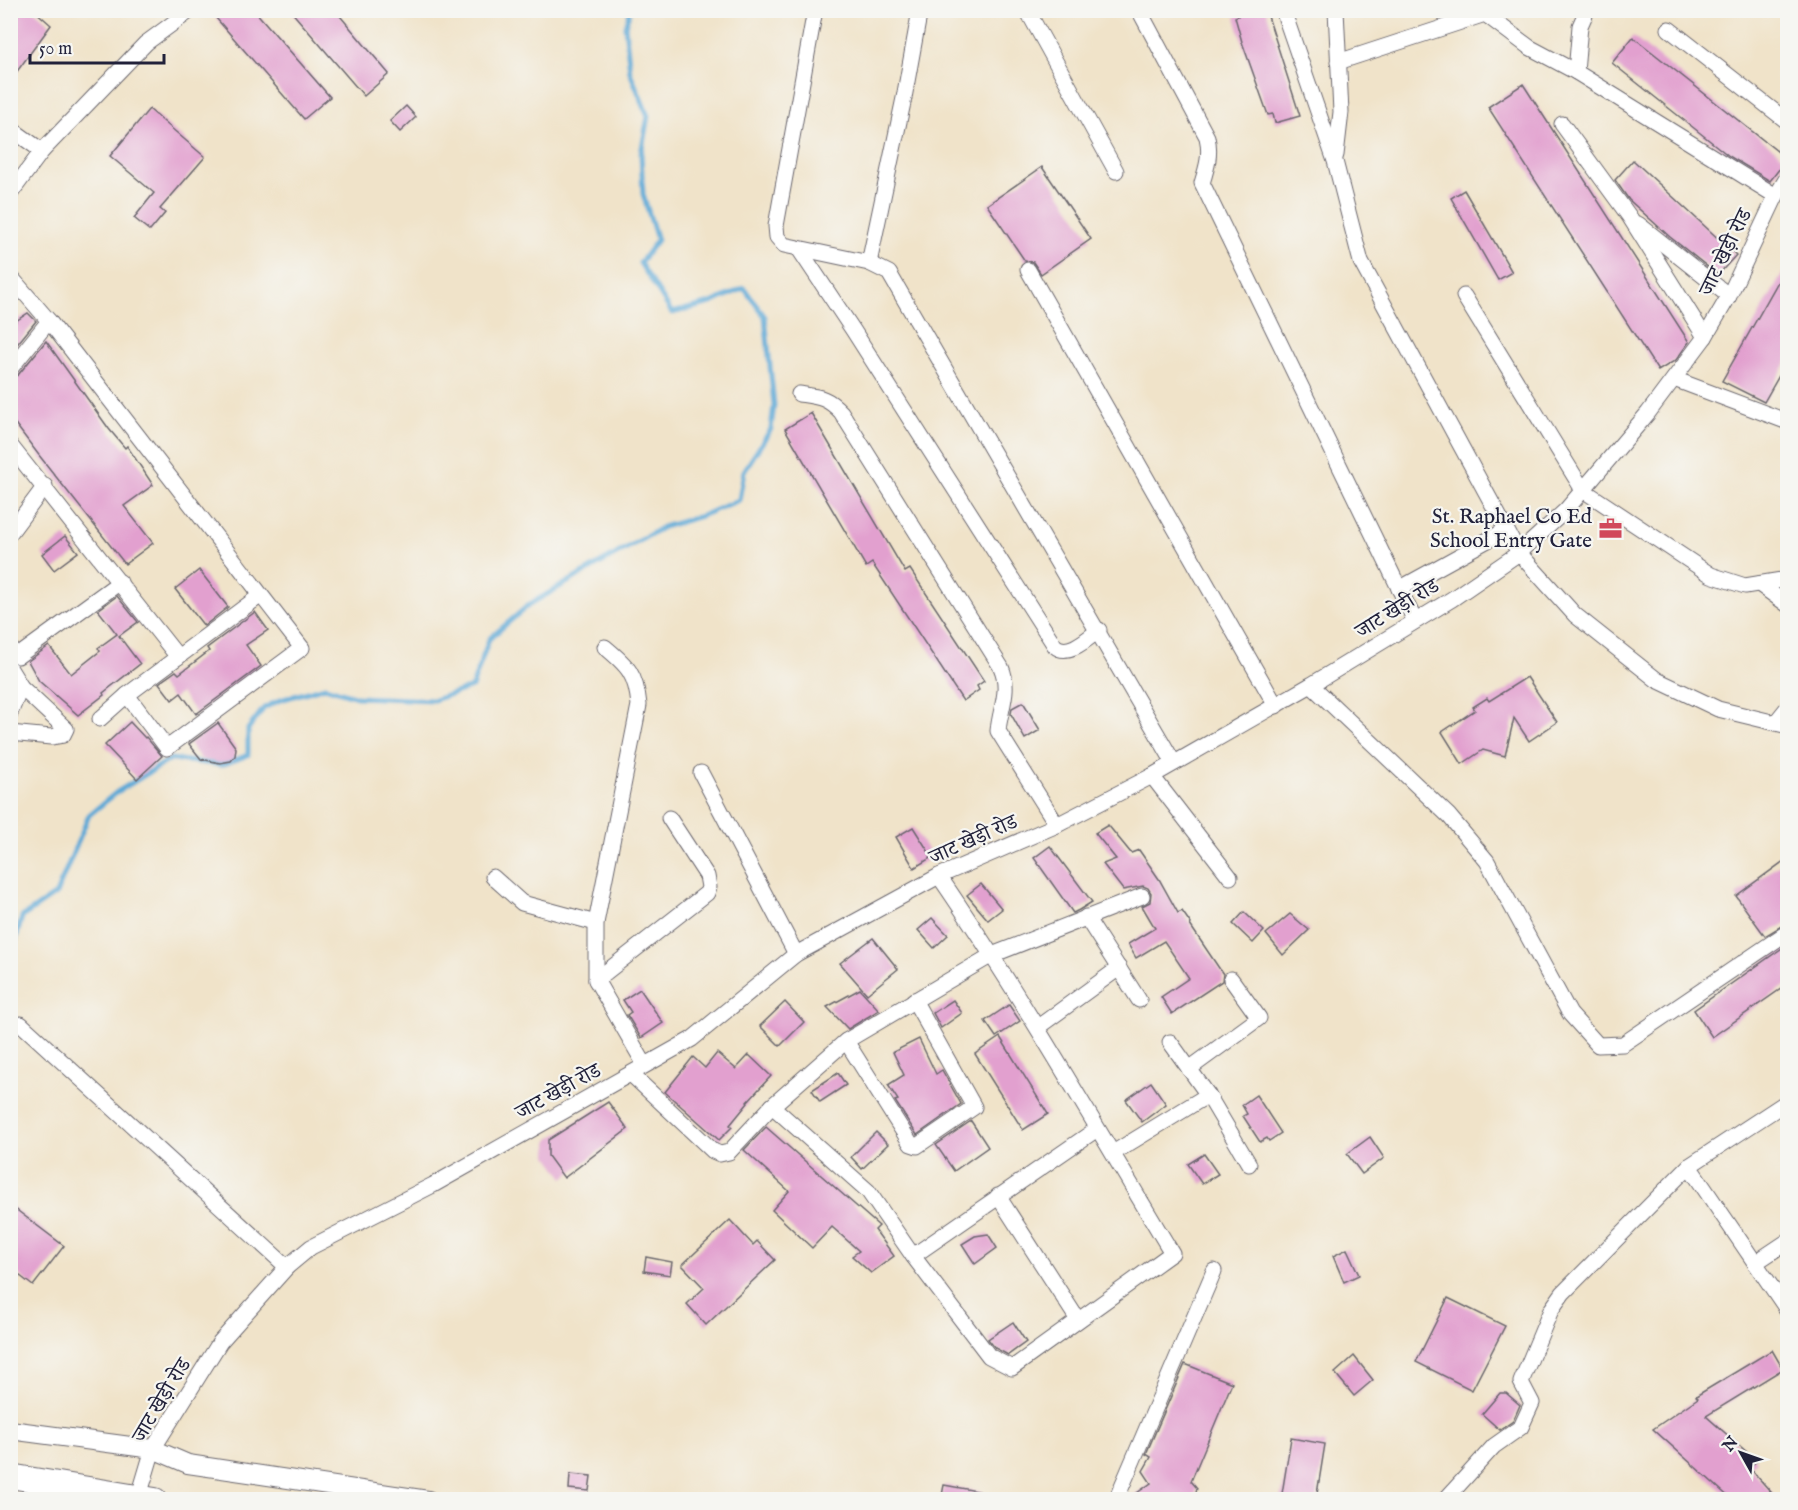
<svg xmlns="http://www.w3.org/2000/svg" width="1798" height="1510" font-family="'IM FELL English','Noto Serif Devanagari',serif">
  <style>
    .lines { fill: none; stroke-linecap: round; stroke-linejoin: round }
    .stream { stroke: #5da9d6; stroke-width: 5 }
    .building { fill: #e2a0cf }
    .minor-casing { stroke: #6a666d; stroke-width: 17 }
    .tertiary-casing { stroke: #6a666d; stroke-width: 20 }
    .primary-casing { stroke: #6a666d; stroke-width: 26 }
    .minor { stroke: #fff; stroke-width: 15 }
    .tertiary { stroke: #fff; stroke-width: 18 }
    .primary { stroke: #fff; stroke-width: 24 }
    .labels { text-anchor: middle; stroke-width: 4.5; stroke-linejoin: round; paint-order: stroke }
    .street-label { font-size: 21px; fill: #22223b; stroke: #f6f6f2 }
    .poi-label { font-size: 21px; fill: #22223b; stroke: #f6f6f2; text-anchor: end }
  </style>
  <rect width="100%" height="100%" fill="#f6f6f2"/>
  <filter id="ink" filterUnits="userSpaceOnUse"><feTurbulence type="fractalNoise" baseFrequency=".0167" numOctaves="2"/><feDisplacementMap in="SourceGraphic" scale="12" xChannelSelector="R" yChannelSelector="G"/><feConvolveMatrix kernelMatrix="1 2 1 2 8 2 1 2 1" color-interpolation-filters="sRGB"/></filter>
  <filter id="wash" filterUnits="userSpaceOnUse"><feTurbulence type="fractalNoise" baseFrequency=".008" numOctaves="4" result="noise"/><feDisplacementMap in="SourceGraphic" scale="24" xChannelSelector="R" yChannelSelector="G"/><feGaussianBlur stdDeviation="1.35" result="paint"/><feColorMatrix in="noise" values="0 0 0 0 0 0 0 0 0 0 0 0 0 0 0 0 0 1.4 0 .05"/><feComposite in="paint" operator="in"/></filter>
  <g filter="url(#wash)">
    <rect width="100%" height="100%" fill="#f0e3c9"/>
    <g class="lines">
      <path class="stream" d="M10 951 13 949 22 917 56 894 89 815 117 792 171 759 222 765 248 755V729L264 708 280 700 325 687 357 697 434 700 472 687 489 639 530 604 663 527 701 516 739 500 744 471 771 429 774 405 765 317 744 288 711 303 672 313 640 263 657 240 643 194 641 154 648 116 630 72 625 26 630 10"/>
    </g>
    <g id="blocks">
      <g class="building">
        <path d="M10 10H34L51 25 10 81Z"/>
        <path d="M225 10H254L330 97 304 119 216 18Z"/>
        <path d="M290 10H335L389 74 364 96Z"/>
        <path d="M1237 10H1266L1300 116 1275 123 1273 114 1268 115 1242 42 1235 17 1238 16Z"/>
        <path d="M1633 37 1787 159 1770 181 1729 156 1612 63Z"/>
        <path d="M1523 84 1689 342 1676 360 1658 371 1488 107Z"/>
        <path d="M406 106 416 117 400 132 390 121Z"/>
        <path d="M149 109 205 157 160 209 165 213 150 231 134 218 154 193 110 156Z"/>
        <path d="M1633 160 1736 255 1718 275 1670 237 1629 200 1615 180Z"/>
        <path d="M1042 167 1091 239 1041 274 1033 262 1025 261 987 205Z"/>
        <path d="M1464 190 1512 272 1498 280 1451 198Z"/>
        <path d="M1788 264V360L1764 402 1722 381Z"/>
        <path d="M28 313 36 321 10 353V325Z"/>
        <path d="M46 341 109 429 125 448 127 446 153 485 124 506 153 543 125 564 38 454 10 417V378L18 375Z"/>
        <path d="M811 413 905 572 910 569 984 681 977 686 979 690 963 701 872 563 866 567 785 429Z"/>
        <path d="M65 536 78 552 54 570 42 554Z"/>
        <path d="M199 570 228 607 204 626 175 589Z"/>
        <path d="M117 596 138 622 119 636 140 664 103 693 104 695 78 715 39 681 28 661 49 646 71 674 100 651 98 648 117 634 98 610Z"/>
        <path d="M255 612 268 630 246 645 261 666 196 714 181 693 172 700 159 683 176 671 179 674 209 651 207 648Z"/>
        <path d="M1527 677 1557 722 1529 741 1514 718 1505 756 1483 750 1462 764 1442 732 1475 710 1473 707 1487 698 1489 701Z"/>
        <path d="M1023 702 1040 730 1025 739 1011 714 1012 708Z"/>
        <path d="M130 722 145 738 146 737 162 756 137 779 105 745Z"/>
        <path d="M218 723 236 748 235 756 231 761 220 763 201 759 189 744Z"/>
        <path d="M1108 825 1131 853 1139 850 1159 879 1178 913 1182 911 1191 924 1190 925 1223 974 1222 981 1172 1014 1161 997 1189 978 1164 941 1136 958 1128 944 1155 928 1142 906 1150 902 1151 893 1148 888 1143 886 1123 890 1103 864 1116 859 1095 833Z"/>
        <path d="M913 827 932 857 914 868 896 837Z"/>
        <path d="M1050 846 1092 902 1079 910 1073 913 1034 858Z"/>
        <path d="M1788 858V922L1765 936 1736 896Z"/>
        <path d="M981 884 1002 909 988 920 967 895Z"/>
        <path d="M1244 912 1264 931 1253 943 1233 924Z"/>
        <path d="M1290 914 1309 930 1283 955 1266 934Z"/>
        <path d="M932 918 948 935 934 948 918 930Z"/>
        <path d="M873 938 898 969 867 994 840 963Z"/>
        <path d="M1788 944V984L1712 1037 1694 1010Z"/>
        <path d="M640 989 663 1023 641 1038 627 1015 631 1012 623 1000Z"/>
        <path d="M860 989 879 1010 848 1029 827 1007Z"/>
        <path d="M953 1000 962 1013 941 1028 933 1013Z"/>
        <path d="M785 1002 804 1022 780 1046 760 1026Z"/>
        <path d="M1009 1005 1020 1021 996 1037 985 1021Z"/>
        <path d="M1000 1037 1048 1114 1023 1130 975 1054Z"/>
        <path d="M919 1039 936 1074 942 1070 961 1104 917 1135 895 1101 898 1100 888 1085 904 1075 893 1052Z"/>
        <path d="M717 1053 736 1069 749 1055 771 1076 747 1102 748 1103 730 1125 732 1127 719 1140 665 1092 693 1057 705 1068Z"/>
        <path d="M838 1073 846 1085 820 1102 812 1090Z"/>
        <path d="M1151 1082 1166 1104 1142 1122 1126 1100Z"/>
        <path d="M1256 1095 1281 1133 1269 1141 1267 1138 1260 1142 1243 1116 1247 1114 1242 1105Z"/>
        <path d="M608 1102 628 1129 564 1178 548 1156V1140Z"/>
        <path d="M971 1121 988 1147 954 1171 936 1145Z"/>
        <path d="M766 1127 879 1226 875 1230 894 1256 871 1273 852 1256 859 1251 832 1227 812 1248 772 1210 789 1191 744 1150Z"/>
        <path d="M876 1132 888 1144 862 1169 851 1157Z"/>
        <path d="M1370 1137 1384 1158 1362 1174 1347 1154Z"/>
        <path d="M1204 1154 1218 1174 1202 1184 1188 1164Z"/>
        <path d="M10 1205 64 1246 33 1286 10 1268Z"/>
        <path d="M730 1220 753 1245 757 1241 775 1260 706 1325 687 1304 704 1288 682 1265Z"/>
        <path d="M988 1234 997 1248 975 1264 962 1244 975 1236Z"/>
        <path d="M1347 1249 1359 1275 1344 1282 1333 1256Z"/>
        <path d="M646 1257 672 1262 670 1275 644 1271Z"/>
        <path d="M1448 1298 1505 1326 1472 1390 1416 1362Z"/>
        <path d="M1013 1322 1026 1342 1008 1355 995 1348 988 1339Z"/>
        <path d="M1772 1350 1783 1369 1706 1416 1757 1461 1749 1467 1778 1500H1732L1653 1429 1698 1398 1696 1396Z"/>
        <path d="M1354 1356 1373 1380 1354 1396 1335 1373Z"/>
        <path d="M1185 1364 1232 1383 1191 1481 1197 1488 1194 1500H1127L1151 1483 1143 1471 1151 1457 1146 1454Z"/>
        <path d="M1500 1393H1506L1520 1405 1513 1421 1500 1430 1482 1414Z"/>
        <path d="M1291 1438 1325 1444 1316 1500H1281Z"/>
        <path d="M570 1474 591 1476 589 1491 569 1489Z"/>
        <path d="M944 1485 983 1492 982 1500H941Z"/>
      </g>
    </g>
  </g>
  <g filter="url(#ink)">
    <use href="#blocks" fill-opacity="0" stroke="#6a666d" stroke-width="1.5"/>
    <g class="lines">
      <defs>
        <g id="minor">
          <path d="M815 10 776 226 777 237 784 245 869 263 889 273 1174 763"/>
          <path d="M1027 10 1116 171"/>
          <path d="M1139 10 1207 137C1211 154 1207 167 1202 183L1415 621"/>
          <path d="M1283 10 1335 161 1361 262 1519 553 1575 615 1657 680 1718 709 1788 726"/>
          <path d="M1669 29 1788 122"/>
          <path d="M1338 62 1485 14 1529 47 1576 72 1776 196"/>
          <path d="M1576 72 1580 26 1587 10"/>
          <path d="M1562 124 1629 216 1705 337"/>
          <path d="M10 128 42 151"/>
          <path d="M1336 155 1341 112 1336 10"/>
          <path d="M10 194 42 151 146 43 191 10"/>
          <path d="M1638 224 1729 296"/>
          <path d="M799 249 853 330 1055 646C1068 657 1087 639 1099 630"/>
          <path d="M869 263 904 98 920 10"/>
          <path d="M1028 270 1276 706"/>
          <path d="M10 276 49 321 302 648 167 748 127 695 261 595"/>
          <path d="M1464 296 1583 490 1711 575 1745 586 1788 579"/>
          <path d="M10 369 49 321"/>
          <path d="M1674 379 1788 422"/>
          <path d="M799 394C819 397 827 397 841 412L1001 667C1011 690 1000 708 998 731L1057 825"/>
          <path d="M10 445 178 657"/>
          <path d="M10 533 45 486"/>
          <path d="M1759 584 1788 605"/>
          <path d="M1399 589 1506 530"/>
          <path d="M605 647C628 666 636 674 639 705L596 923V980L645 1065"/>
          <path d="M10 648 18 656 120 582"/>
          <path d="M10 669 21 687 66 729 63 735 51 737 10 733"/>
          <path d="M1311 685 1449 816 1487 861 1570 1014 1598 1045 1623 1044 1788 932"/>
          <path d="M10 713 21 687"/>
          <path d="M100 719 127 695"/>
          <path d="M1776 722 1788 707"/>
          <path d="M701 773 796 954"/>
          <path d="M1152 776 1230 877"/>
          <path d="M493 877 522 903 596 923"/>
          <path d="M1086 917 1139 1000"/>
          <path d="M596 980 707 893 709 887 707 876 669 818"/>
          <path d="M21 1024 287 1267"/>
          <path d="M1038 1027 1119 968"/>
          <path d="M846 1041 911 1144 917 1146 974 1107 914 1000"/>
          <path d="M1170 1042 1208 1095 1249 1164"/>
          <path d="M1189 1069 1259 1018 1231 979"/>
          <path d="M631 1074 713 1151 720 1154 729 1152 772 1106 846 1041 992 955 1142 896"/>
          <path d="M1788 1101 1689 1166 1788 1311"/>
          <path d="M772 1106 868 1191 913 1256 989 1356 1012 1368 1172 1253C1096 1127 1023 998 939 876"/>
          <path d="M1113 1153 1208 1095"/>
          <path d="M998 1196 1078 1320"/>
          <path d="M913 1256 1097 1129"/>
          <path d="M1755 1263 1788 1241"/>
          <path d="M139 1496 153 1449 220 1342 287 1267 311 1247 433 1185 692 1039 796 954 939 876 1057 825 1152 776 1311 685 1452 599 1519 553 1566 510 1648 413 1705 337 1729 296 1776 196 1788 176"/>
          <path d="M1116 1500 1214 1271"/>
          <path d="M1445 1500 1494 1446 1521 1427 1532 1403 1521 1382 1551 1310 1563 1293 1689 1166"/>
        </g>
        <path id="tertiary" d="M10 1430 153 1449 188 1464 428 1500"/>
        <path id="primary" d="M10 1476 155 1500"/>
      </defs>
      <use href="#minor" class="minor-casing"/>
      <use href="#tertiary" class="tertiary-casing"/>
      <use href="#primary" class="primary-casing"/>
      <use href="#minor" class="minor"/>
      <use href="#tertiary" class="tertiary"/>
      <use href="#primary" class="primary"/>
    </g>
  </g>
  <defs>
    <symbol id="office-bare" viewBox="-9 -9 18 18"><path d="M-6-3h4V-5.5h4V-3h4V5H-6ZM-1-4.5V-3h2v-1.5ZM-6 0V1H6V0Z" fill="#d1495b" stroke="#f6f6f2" stroke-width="2.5" paint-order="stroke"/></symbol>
  </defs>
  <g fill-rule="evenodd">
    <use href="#office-bare" x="1594" y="512" width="33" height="33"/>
  </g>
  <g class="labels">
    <g class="street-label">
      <text transform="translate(1725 252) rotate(-64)" y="7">जाट खेड़ी रोड</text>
      <text transform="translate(1397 608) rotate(-32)" y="7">जाट खेड़ी रोड</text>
      <text transform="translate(973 839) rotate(-24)" y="7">जाट खेड़ी रोड</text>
      <text transform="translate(558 1091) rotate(-29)" y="7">जाट खेड़ी रोड</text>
      <text transform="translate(161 1400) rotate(-59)" y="7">जाट खेड़ी रोड</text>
    </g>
    <g class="poi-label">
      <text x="1592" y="523">St. Raphael Co Ed<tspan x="1592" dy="24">School Entry Gate</tspan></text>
    </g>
  </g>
  <rect width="1798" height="1510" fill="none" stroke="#f6f6f2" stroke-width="36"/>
  <g transform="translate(1741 1453) rotate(310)" stroke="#f6f6f2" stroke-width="4.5" paint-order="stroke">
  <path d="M0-4.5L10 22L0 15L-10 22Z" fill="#22223b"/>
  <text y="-9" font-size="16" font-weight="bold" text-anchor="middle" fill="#22223b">N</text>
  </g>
  <path d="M30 54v9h134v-9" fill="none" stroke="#22223b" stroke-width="3"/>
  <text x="39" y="54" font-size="18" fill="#22223b" stroke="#f6f6f2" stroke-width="4.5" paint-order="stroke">50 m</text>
</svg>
